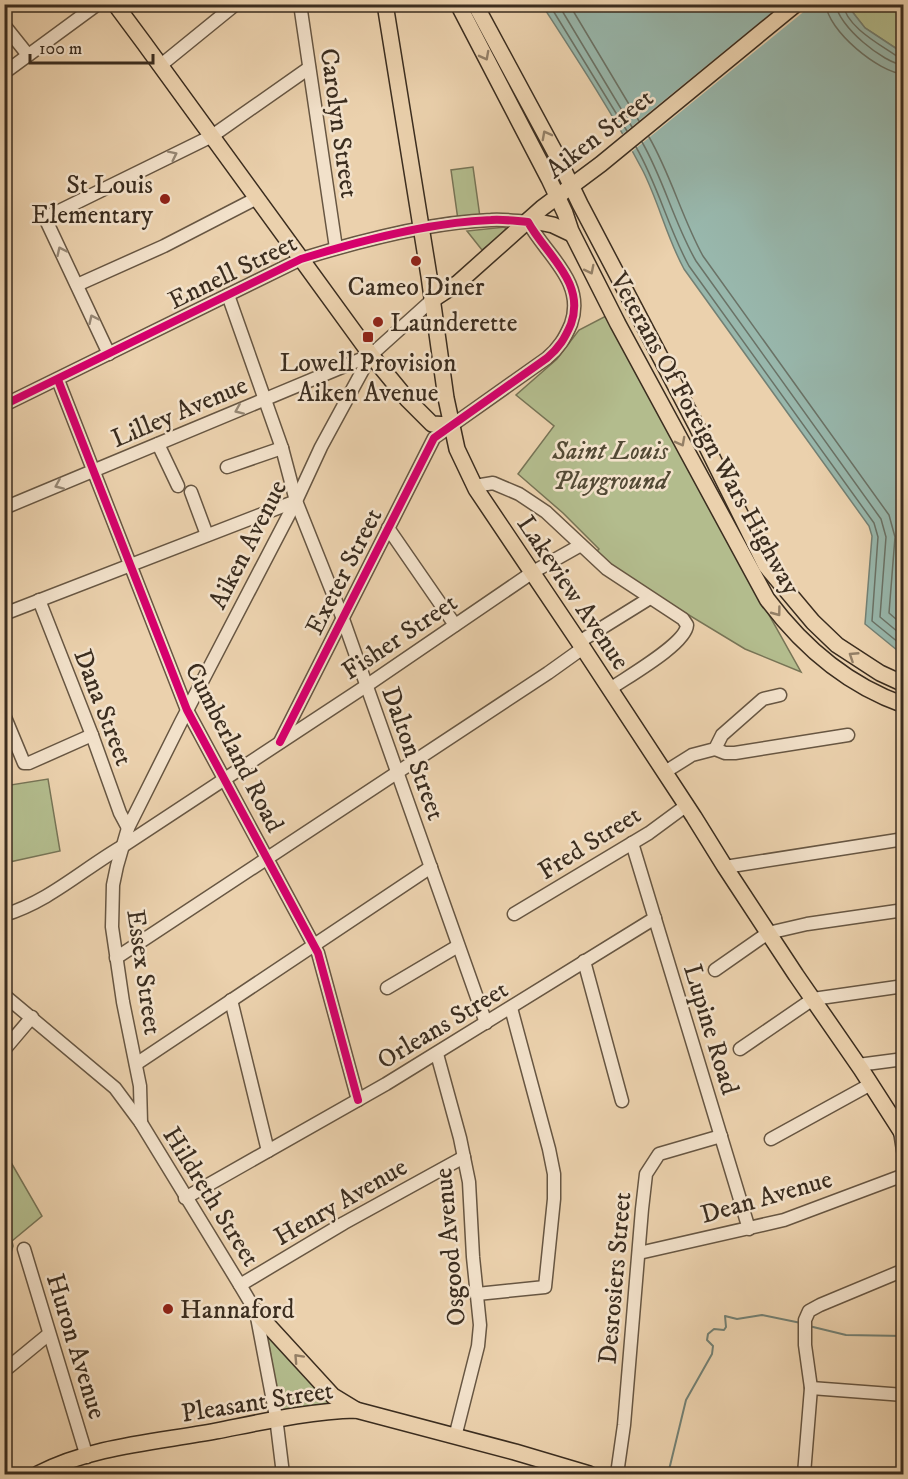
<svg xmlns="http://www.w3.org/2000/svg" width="908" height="1479" font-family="'IM FELL DW Pica',serif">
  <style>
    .green { fill: #b3bc8d; stroke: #777456; stroke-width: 1.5 }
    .water { fill: #98b7ac; stroke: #738074; stroke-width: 1.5 }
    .pier { fill: #ebd1ad }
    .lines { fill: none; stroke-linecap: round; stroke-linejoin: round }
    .shore { stroke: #6a7266; stroke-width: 1.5 }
    .stream { stroke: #738074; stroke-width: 2 }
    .minor-casing { stroke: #675642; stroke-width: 15 }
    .major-casing { stroke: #3b2d1f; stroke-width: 18 }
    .minor { stroke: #f2e1ca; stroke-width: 12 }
    .major { stroke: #ebd1ad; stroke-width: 15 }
    .cycleway-casing { stroke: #f2e1ca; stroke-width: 11 }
    .cycleway { stroke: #d6006c; stroke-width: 8 }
    .oneway { stroke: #937f66 }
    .oneway2 { stroke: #968774 }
    .poi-dot { fill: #8f2418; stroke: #f2e1ca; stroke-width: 2 }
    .labels { text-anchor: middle; stroke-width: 5; stroke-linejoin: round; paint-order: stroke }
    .street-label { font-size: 26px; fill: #3b2d1f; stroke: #f2e1ca }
    .poi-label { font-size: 26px; fill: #3b2d1f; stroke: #f2e1ca }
    .park-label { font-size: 26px; font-style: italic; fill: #534a35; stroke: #f2e1ca }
  </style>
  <rect width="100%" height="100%" fill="#ebd1ad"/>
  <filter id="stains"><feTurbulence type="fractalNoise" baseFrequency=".00333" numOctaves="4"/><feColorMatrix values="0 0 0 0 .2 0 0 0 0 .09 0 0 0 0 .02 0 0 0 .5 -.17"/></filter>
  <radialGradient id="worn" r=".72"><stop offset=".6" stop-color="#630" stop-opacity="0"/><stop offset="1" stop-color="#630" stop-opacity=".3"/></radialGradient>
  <g class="green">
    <path d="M847 5H901L903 10V53L865 28Z"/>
    <path d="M473 167 480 217 458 220 451 170Z"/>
    <path d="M505 227 506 231 482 250 467 231Z"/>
    <path d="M606 316 703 497 801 672 745 649 616 571 595 553 599 549 563 513 518 474 554 426 516 395 557 359 579 330Z"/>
    <path d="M5 761H8L11 785 48 779 60 851 5 863Z"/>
    <path d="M5 1152 42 1216 12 1241 13 1246 7 1266 5 1267Z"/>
    <path d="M269 1336 333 1403 280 1411 268 1339Z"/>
  </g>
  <path class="water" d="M542 5H847L865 28 903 53V655L865 624 872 536 869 526 684 269C667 238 659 203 643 171 613 114 577 59 542 5Z"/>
  <path class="pier" d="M781 5H812L629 154 619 137Z"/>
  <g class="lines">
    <g class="shore">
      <path d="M549 4 627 131"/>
      <path d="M558 4 632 127"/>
      <path d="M569 4 639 121"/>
      <path d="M826 4C827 30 879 73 904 74"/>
      <path d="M836 4C837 25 884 64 904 65"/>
      <path d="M843 4C846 27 881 45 898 57H904"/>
      <path d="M649 137C671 175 682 218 703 256L889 515 895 537 889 613 904 626"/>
      <path d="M642 142C664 180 674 223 696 261L881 519 886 537 880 617 904 637"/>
      <path d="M636 147C658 185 668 228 689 266L874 523 878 537 872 621 904 647"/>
    </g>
    <g class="stream">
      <path d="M809 1326 846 1335 904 1336"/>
      <path d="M668 1474 686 1400 712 1354 713 1346 707 1340 708 1334 714 1329 724 1330 726 1327 725 1316 737 1319 762 1315 801 1323"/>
    </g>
    <defs>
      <g id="minor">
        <path d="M300 4 336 248"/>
        <path d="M4 25 28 55"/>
        <path d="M161 65 236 4"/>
        <path d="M4 73 98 4"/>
        <path d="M77 285 164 246 257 198"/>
        <path d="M228 295 282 448 296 501 343 619 486 1023"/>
        <path d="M109 354 45 218 212 136 309 68"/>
        <path d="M58 380 187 710 318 953 358 1100"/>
        <path d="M4 405 301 259C359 241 430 222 491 220 503 219 515 221 528 222 546 255 586 282 571 324 565 338 559 348 547 358L434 438 280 742"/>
        <path d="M158 444 178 486"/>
        <path d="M227 467 282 448"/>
        <path d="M475 486 493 483 519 494 546 512 607 569 683 619 687 625C686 644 627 677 610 689"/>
        <path d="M191 492 207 535"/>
        <path d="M4 508 371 355"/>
        <path d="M388 528 455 625"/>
        <path d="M39 600 92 735 120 813 128 828"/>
        <path d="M4 614 296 501"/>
        <path d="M579 642 650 598"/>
        <path d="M4 715 24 763H29L92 735"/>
        <path d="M715 749 725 753H735L848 735"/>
        <path d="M665 772 692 755 715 749 722 735 763 699 780 695"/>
        <path d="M632 843 749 1229"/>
        <path d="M725 867 904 839"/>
        <path d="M514 914 649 833 687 805"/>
        <path d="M4 915C50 901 83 869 123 846L366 686 533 572 581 545"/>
        <path d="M116 958 548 673 583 648"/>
        <path d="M584 961 622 1101"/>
        <path d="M715 970 768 933 807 924 904 910"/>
        <path d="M387 988 458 946"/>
        <path d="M4 995 115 1088 141 1123 240 1285 256 1312 276 1417 283 1474"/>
        <path d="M231 1000 268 1151"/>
        <path d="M740 1049 813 999 904 986"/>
        <path d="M4 1050 32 1017"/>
        <path d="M437 1054 460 1138 469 1182 473 1257 480 1325 478 1346 455 1437"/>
        <path d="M136 1064 431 867"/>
        <path d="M858 1065 904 1059"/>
        <path d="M141 1123 140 1086 123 1002 112 927 113 885 117 866 128 828 181 722 296 501 321 447 371 355 432 300"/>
        <path d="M904 1132H900L904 1156"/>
        <path d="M771 1139 871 1084"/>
        <path d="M185 1198 386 1084 655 918"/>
        <path d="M24 1249 87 1457"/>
        <path d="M639 1253 784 1220 904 1175"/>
        <path d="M240 1285 344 1223 464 1157"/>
        <path d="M477 1294 545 1287 554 1199V1174L549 1149 511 1008"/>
        <path d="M4 1371 49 1334"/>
        <path d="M811 1388 904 1395"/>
        <path d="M617 1474 624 1425 642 1209 646 1174 659 1154 721 1136"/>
        <path d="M804 1474 811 1388 805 1345V1320L809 1311 820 1305 904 1270"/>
      </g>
      <g id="major">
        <path d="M115 4 144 43 371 355 408 400 432 424 451 425"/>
        <path d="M385 4 429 276 446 398 457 449 476 489 583 648 694 817 725 867 796 975 861 1069 904 1136"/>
        <path d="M458 4 549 179 565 213 571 231 618 324 767 599C802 646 847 685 904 705"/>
        <path d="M475 4 557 156 580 204 696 425 766 566 813 622 837 645 880 673 904 684"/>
        <path d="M529 220 553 225 572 234"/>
        <path d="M432 300 458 283 542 208 601 164 796 4"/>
        <path d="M256 1312 333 1396 356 1410"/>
        <path d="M38 1474C91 1446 157 1442 216 1431 262 1422 309 1411 356 1410L515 1452 589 1474"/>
      </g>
    </defs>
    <use href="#minor" class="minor-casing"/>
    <use href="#major" class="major-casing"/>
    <use href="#minor" class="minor"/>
    <use href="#major" class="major"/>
    <defs>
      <g id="cycleway">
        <path d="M58 380 187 710 318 953 358 1100"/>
        <path d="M4 405 301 259C359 241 430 222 491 220 503 219 515 221 528 222 546 255 586 282 571 324 565 338 559 348 547 358L434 438 280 742"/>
      </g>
    </defs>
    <use href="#cycleway" class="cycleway-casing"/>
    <use href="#cycleway" class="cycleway"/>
  </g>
  <defs><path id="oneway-chevron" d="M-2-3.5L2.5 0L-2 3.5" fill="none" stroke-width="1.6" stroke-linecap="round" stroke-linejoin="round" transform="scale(1.5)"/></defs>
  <g class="oneway">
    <use href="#oneway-chevron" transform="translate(485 56) rotate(62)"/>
    <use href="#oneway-chevron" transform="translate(546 135) rotate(-118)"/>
    <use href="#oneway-chevron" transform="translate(590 270) rotate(63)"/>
    <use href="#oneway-chevron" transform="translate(681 442) rotate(62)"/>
    <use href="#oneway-chevron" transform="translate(777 612) rotate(53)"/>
    <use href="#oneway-chevron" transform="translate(853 656) rotate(-147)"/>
    <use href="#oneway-chevron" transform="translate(298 1358) rotate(-133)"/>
  </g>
  <g class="oneway2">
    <use href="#oneway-chevron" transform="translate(173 155) rotate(-26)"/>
    <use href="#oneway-chevron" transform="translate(61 251) rotate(-115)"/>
    <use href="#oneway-chevron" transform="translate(93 319) rotate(-115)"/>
    <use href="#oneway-chevron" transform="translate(239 410) rotate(157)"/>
    <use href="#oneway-chevron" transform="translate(59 485) rotate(157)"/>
  </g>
  <g class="poi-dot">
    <circle cx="165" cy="199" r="6"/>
    <circle cx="416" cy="261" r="6"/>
    <circle cx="378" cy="322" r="6"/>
    <rect x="362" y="331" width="12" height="12" rx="3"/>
    <circle cx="168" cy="1309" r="6"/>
  </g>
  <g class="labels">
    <g class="street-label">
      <text transform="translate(340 123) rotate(82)" y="9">Carolyn Street</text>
      <text transform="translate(599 133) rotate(-38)" y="9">Aiken Street</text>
      <text transform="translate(232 271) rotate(-26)" y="9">Ennell Street</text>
      <text transform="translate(179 411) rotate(-23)" y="9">Lilley Avenue</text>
      <text transform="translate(706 433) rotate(61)" y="9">Veterans Of Foreign Wars Highway</text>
      <text transform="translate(247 544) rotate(-63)" y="9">Aiken Avenue</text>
      <text transform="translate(343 571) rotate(-63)" y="9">Exeter Street</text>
      <text transform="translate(574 592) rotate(56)" y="9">Lakeview Avenue</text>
      <text transform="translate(399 636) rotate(-34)" y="9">Fisher Street</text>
      <text transform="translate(104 707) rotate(69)" y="9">Dana Street</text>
      <text transform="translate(235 747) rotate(63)" y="9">Cumberland Road</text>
      <text transform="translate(414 753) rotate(70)" y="9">Dalton Street</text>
      <text transform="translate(589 842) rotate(-32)" y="9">Fred Street</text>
      <text transform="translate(145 972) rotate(82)" y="9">Essex Street</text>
      <text transform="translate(442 1024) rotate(-31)" y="9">Orleans Street</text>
      <text transform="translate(712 1029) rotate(73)" y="9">Lupine Road</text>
      <text transform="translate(212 1196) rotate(58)" y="9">Hildreth Street</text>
      <text transform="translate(766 1196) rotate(-16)" y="9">Dean Avenue</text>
      <text transform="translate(340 1201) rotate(-30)" y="9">Henry Avenue</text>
      <text transform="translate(449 1247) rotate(-95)" y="9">Osgood Avenue</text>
      <text transform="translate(614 1278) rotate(-85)" y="9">Desrosiers Street</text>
      <text transform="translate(77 1346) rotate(73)" y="9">Huron Avenue</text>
      <text transform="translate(257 1401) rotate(-9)" y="9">Pleasant Street</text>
    </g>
    <g class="poi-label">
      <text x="153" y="193" text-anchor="end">St Louis<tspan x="153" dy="30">Elementary</tspan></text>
      <text x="416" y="295">Cameo Diner</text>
      <text x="390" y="331" text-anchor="start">Launderette</text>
      <text x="368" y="371">Lowell Provision<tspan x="368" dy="30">Aiken Avenue</tspan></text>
      <text x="180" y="1318" text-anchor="start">Hannaford</text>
    </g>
    <g class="park-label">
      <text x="610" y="459">Saint Louis<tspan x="610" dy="30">Playground</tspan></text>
    </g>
  </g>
  <rect width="908" height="1479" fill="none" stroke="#ebd1ad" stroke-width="24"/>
  <rect x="6" y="6" width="896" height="1467" fill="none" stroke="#3b2d1f" stroke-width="3"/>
  <rect x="12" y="12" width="884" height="1455" fill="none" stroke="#3b2d1f" stroke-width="1.5"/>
  <path d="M30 54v9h123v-9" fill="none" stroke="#3b2d1f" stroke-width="3"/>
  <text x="39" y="54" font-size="18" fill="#3b2d1f" stroke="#f2e1ca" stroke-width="4.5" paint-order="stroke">100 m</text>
  <rect width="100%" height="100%" filter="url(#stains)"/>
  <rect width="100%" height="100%" fill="url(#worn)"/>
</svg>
